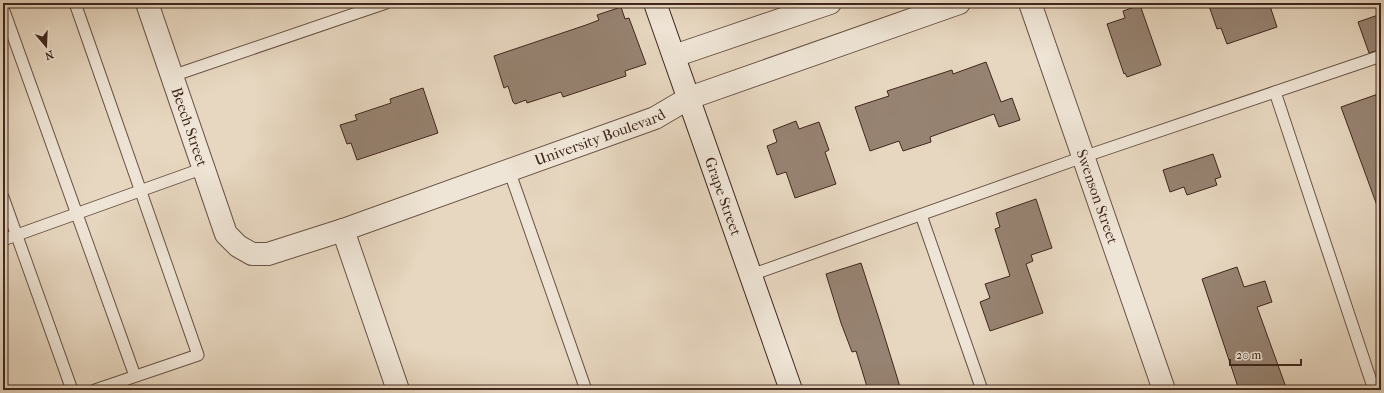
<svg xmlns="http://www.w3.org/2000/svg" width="1384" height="393" font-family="'IM FELL French Canon',serif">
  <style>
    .building { fill: #978372; stroke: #40271d }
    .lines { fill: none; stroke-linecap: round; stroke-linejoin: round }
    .lane-casing { stroke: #6a5346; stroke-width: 13 }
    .street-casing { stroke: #6a5346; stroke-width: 24 }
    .secondary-casing { stroke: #40271d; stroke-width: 24 }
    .lane { stroke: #efe5d6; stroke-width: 11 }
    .street { stroke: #efe5d6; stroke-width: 22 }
    .secondary { stroke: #efe5d6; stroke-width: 22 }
    .labels { text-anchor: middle; stroke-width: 3.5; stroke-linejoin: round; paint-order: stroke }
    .street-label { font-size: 15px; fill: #40271d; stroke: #efe5d6 }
  </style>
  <rect width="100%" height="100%" fill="#e7d7c0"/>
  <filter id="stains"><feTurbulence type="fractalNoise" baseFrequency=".005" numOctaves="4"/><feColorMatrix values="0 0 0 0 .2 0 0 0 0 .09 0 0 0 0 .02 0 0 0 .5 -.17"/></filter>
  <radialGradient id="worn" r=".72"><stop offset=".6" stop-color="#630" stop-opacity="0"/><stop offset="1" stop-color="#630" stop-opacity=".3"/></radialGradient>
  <g class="building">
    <path d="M1208 3H1269L1277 27 1227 44 1221 28 1217 29Z"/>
    <path d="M1140 5 1161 65 1127 77 1125 73 1124 74 1107 24 1125 18 1123 11Z"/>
    <path d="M621 7 625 19 629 18 646 64 625 71 626 76 563 97 561 92 527 103 526 100 515 104 513 102 508 86 504 88 494 56 586 25 599 20 597 15Z"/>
    <path d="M1381 14V49L1369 53 1358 22Z"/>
    <path d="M986 62 1001 102 1012 98 1020 120 999 127 994 114 930 137 931 142 903 151 899 141 870 151 855 107 889 96 887 91 952 70 953 74Z"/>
    <path d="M423 88 438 133 357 160 351 143 347 144 340 125 357 120 355 115 391 103 390 99Z"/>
    <path d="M1381 93V211H1379L1341 107Z"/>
    <path d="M796 121 799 129 819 122 829 150 825 152 836 184 795 198 786 172 777 175 767 146 777 142 773 130Z"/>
    <path d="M1213 154 1221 177 1215 179 1217 185 1187 195 1184 187 1170 192 1163 170Z"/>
    <path d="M1036 199 1052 248 1031 255 1033 261 1026 264 1043 313 990 331 980 302 990 298 985 284 1010 276 995 229 1000 227 996 213Z"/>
    <path d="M861 263 880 322 901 390H868L856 351 852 352 841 323 826 274Z"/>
    <path d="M1237 267 1244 287 1265 281 1272 302 1257 307 1287 390H1239L1202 279Z"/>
  </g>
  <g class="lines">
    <defs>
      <g id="lane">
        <path d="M75 3 198 355 95 390"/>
        <path d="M3 8 135 376"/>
        <path d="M172 76 386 3"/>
        <path d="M1275 92 1374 390"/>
        <path d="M509 170 586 390"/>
        <path d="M3 197 72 390"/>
        <path d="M921 215 982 390"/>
        <path d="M3 240 204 168"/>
        <path d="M751 275 1083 157 1381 56"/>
      </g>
      <g id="street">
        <path id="s1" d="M147 3 226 234 238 246 252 254H268L343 230 655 118 689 98 959 3"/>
        <path id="s2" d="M1030 3 1164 390"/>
        <path d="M674 56 830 3"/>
        <path d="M343 230 398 390"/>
      </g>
      <g id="secondary">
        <path id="s3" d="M655 3 791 390"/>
      </g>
    </defs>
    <use href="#lane" class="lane-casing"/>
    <use href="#street" class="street-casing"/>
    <use href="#secondary" class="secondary-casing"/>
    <use href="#lane" class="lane"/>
    <use href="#street" class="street"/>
    <use href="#secondary" class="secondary"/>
  </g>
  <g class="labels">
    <g class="street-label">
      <text dy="5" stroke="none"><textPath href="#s1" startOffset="131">Beech Street</textPath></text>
      <text dy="5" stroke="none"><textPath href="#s1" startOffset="645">University Boulevard</textPath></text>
      <text dy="5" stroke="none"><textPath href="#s3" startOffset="205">Grape Street</textPath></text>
      <text dy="5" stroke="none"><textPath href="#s2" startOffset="205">Swenson Street</textPath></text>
    </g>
  </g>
  <rect width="1384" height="393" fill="none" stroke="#e7d7c0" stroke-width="16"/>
  <rect x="4" y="4" width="1376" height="385" fill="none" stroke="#40271d" stroke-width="2"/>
  <rect x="8" y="8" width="1368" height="377" fill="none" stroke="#40271d"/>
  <g transform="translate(46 46) rotate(161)" stroke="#efe5d6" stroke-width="3" paint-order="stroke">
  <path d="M0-3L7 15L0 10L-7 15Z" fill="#40271d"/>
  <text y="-6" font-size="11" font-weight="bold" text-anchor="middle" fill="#40271d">N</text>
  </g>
  <path d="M1230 359v6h71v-6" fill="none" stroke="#40271d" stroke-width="2"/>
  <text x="1236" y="359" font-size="12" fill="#40271d" stroke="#efe5d6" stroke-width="3" paint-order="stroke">20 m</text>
  <rect width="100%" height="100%" filter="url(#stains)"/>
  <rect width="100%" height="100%" fill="url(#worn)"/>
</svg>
